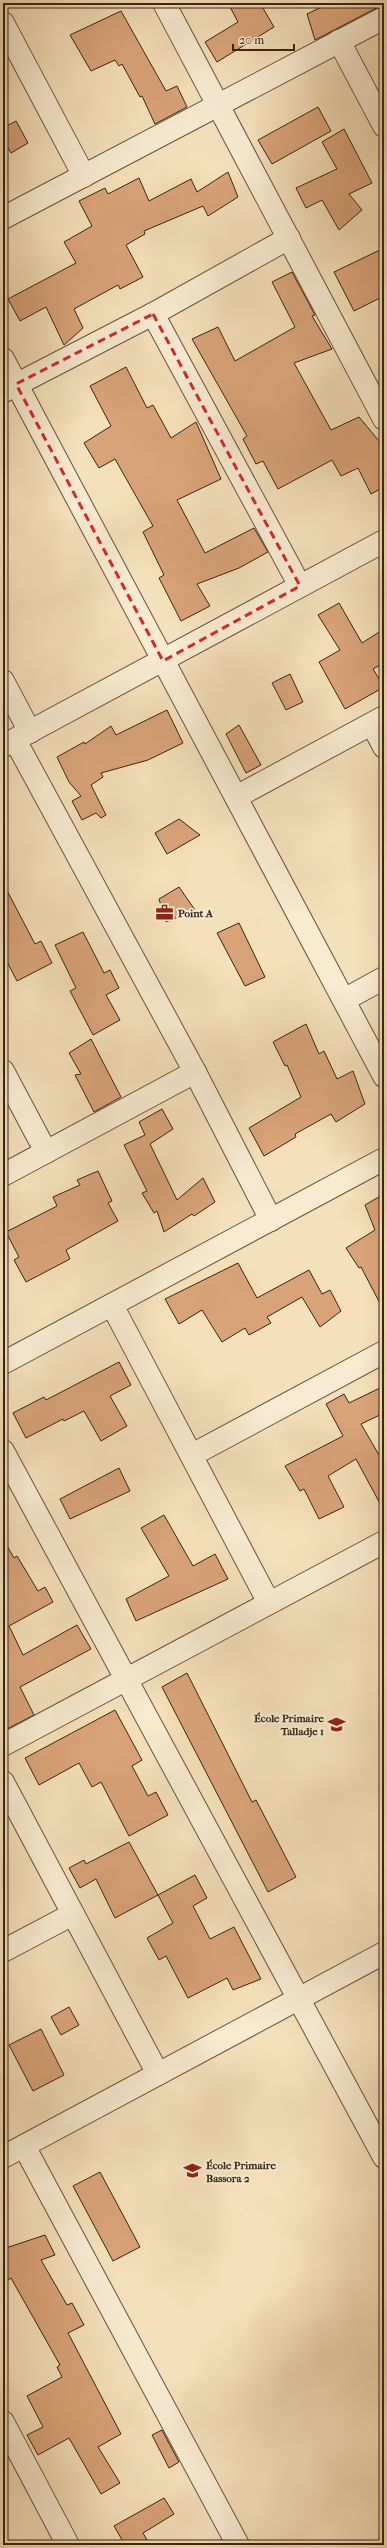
<svg xmlns="http://www.w3.org/2000/svg" width="387" height="2548" font-family="'IM FELL French Canon',serif">
  <style>
    .building { fill: #d9a379; stroke: #382414 }
    .lines { fill: none; stroke-linecap: round; stroke-linejoin: round }
    .minor-casing { stroke: #67533e; stroke-width: 24 }
    .minor { stroke: #f8ebd2; stroke-width: 22 }
    .marked { fill: none; stroke: #d62828; stroke-width: 3; stroke-dasharray: 8 5; stroke-linejoin: round }
    .labels { text-anchor: middle; stroke-width: 4; stroke-linejoin: round; paint-order: stroke }
    .poi-label { font-size: 11px; font-weight: bold; fill: #382414; stroke: #f8ebd2; text-anchor: start }
  </style>
  <rect width="100%" height="100%" fill="#f4e0ba"/>
  <filter id="stains"><feTurbulence type="fractalNoise" baseFrequency=".005" numOctaves="4"/><feColorMatrix values="0 0 0 0 .2 0 0 0 0 .09 0 0 0 0 .02 0 0 0 .5 -.17"/></filter>
  <radialGradient id="worn" r=".72"><stop offset=".6" stop-color="#630" stop-opacity="0"/><stop offset="1" stop-color="#630" stop-opacity=".3"/></radialGradient>
  <g class="building">
    <path d="M228 3H260L274 27 217 62 205 42 238 22Z"/>
    <path d="M330 3H384V4L315 40 307 14Z"/>
    <path d="M121 11 166 91 177 86 187 107 155 124 142 96 140 97 122 64 119 66 115 60 91 71 70 35Z"/>
    <path d="M318 107 331 131 272 164 258 140Z"/>
    <path d="M16 121 28 143 11 153 3 139V128Z"/>
    <path d="M344 129 372 183 349 194 362 210 339 230 322 200 306 208 296 188 337 169 322 142Z"/>
    <path d="M228 172 238 197 208 216 203 206 144 231 145 234 126 245 143 277 120 289 118 285 74 309 83 328 64 345 46 307 20 321 8 299 76 263 64 242 92 226 79 201 105 188 108 194 139 178 149 201 191 179 197 192Z"/>
    <path d="M384 248V296L354 311 334 272Z"/>
    <path d="M292 272 315 315 312 316 332 349 294 363 331 430 359 417 384 447V487L371 494 358 468 341 476 332 460 278 489 263 461 256 464 243 439 247 436 192 339 218 327 235 361 295 327 272 282Z"/>
    <path d="M126 367 147 408 153 405 171 438 196 422 221 479 177 500 205 553 254 528 268 552 239 568 197 584 210 606 181 621 159 578 164 575 143 532 153 526 115 459 99 468 84 443 111 426 90 386Z"/>
    <path d="M339 603 362 643 384 629V663L373 669 384 687 345 709 319 662 340 650 318 615Z"/>
    <path d="M290 674 303 702 286 710 272 683Z"/>
    <path d="M167 710 183 743 148 760 101 773 103 777 91 785 106 815 101 818 96 813 82 820 72 801 81 796 69 782 57 757 84 742 85 744 111 726 116 735Z"/>
    <path d="M239 725 261 765 246 773 226 734Z"/>
    <path d="M179 819 200 835 167 854 155 833Z"/>
    <path d="M3 883 35 944 41 941 52 963 17 981 3 954Z"/>
    <path d="M179 887 195 910 166 922 159 899Z"/>
    <path d="M239 923 265 977 245 986 217 933Z"/>
    <path d="M83 932 104 973 110 970 119 988 106 995 120 1020 93 1035 70 991 76 988 55 945Z"/>
    <path d="M306 1024 319 1054 324 1051 337 1079 353 1071 365 1104 336 1122 331 1114 295 1134 296 1137 264 1156 249 1128 301 1097 287 1065 285 1066 273 1042Z"/>
    <path d="M91 1039 121 1097 94 1112 75 1075 81 1074 69 1053Z"/>
    <path d="M162 1109 173 1129 150 1144 177 1200 203 1178 215 1202 194 1216 192 1214 164 1232 157 1211 154 1213 142 1193 147 1191 124 1145 145 1135 139 1122Z"/>
    <path d="M98 1171 112 1201 108 1203 118 1221 66 1250 70 1259 26 1282 14 1260 19 1257 6 1232 57 1206 53 1197 80 1185 77 1180Z"/>
    <path d="M384 1194V1311L361 1267 359 1268 346 1248 375 1230 365 1205Z"/>
    <path d="M238 1263 257 1298 309 1270 322 1294 330 1290 341 1311 320 1327 302 1297 267 1317 271 1323 249 1335 245 1328 222 1342 202 1310 179 1324 165 1299Z"/>
    <path d="M119 1362 131 1385 110 1396 127 1426 101 1441 84 1411 64 1421 63 1419 26 1438 13 1413 44 1397 46 1400Z"/>
    <path d="M384 1386V1413L361 1424 379 1455 384 1452V1511L356 1459 328 1476 344 1507 319 1519 304 1489 300 1491 285 1466 343 1436 326 1404 344 1394 349 1403Z"/>
    <path d="M119 1468 130 1491 70 1519 60 1499Z"/>
    <path d="M164 1515 193 1566 215 1554 228 1579 136 1621 126 1599 169 1576 141 1528Z"/>
    <path d="M3 1539 14 1558 17 1556 38 1591 45 1587 53 1602 9 1626 23 1655 77 1625 91 1649 20 1687 34 1715 3 1731Z"/>
    <path d="M187 1673 252 1802 256 1800 296 1877 268 1892 162 1687Z"/>
    <path d="M115 1710 142 1760 132 1766 148 1796 156 1792 168 1815 129 1836 101 1782 92 1787 79 1763 39 1785 25 1758Z"/>
    <path d="M129 1842 158 1895 195 1875 207 1898 193 1906 210 1939 234 1927 261 1979 233 1990 227 1978 188 1998 166 1956 159 1960 147 1938 173 1923 158 1895 115 1918 96 1879 80 1888 69 1868 84 1860 86 1864Z"/>
    <path d="M69 2007 79 2025 61 2035 51 2017Z"/>
    <path d="M41 2029 64 2075 33 2091 9 2045Z"/>
    <path d="M100 2172 140 2247 113 2261 73 2186Z"/>
    <path d="M45 2235 55 2255 41 2260 67 2305 72 2303 84 2325 68 2333 121 2434 98 2447 120 2483 101 2494 69 2438 38 2455 27 2435 43 2427 27 2396 62 2377 57 2367 60 2365 11 2278 3 2283V2249Z"/>
    <path d="M162 2430 179 2462 169 2468 152 2435Z"/>
    <path d="M164 2498 174 2514 143 2533 150 2545H125L114 2526Z"/>
  </g>
  <g class="lines">
    <defs>
      <g id="minor">
        <path d="M164 3 384 419"/>
        <path d="M3 23 84 176"/>
        <path d="M339 41 384 126"/>
        <path d="M3 218 384 18"/>
        <path d="M153 314 300 586"/>
        <path d="M3 359 384 1076"/>
        <path d="M4 391 153 314 289 238"/>
        <path d="M3 681 30 732"/>
        <path d="M372 724 384 747"/>
        <path d="M15 740 195 1072 271 1220"/>
        <path d="M3 746 384 541"/>
        <path d="M236 797 384 717"/>
        <path d="M344 1000 384 978"/>
        <path d="M3 1071 46 1152"/>
        <path d="M3 1175 195 1072"/>
        <path d="M112 1305 269 1603"/>
        <path d="M3 1363 384 1159"/>
        <path d="M3 1451 384 2157"/>
        <path d="M192 1455 384 1352"/>
        <path d="M3 1745 384 1542"/>
        <path d="M3 1782 158 2074"/>
        <path d="M3 1951 73 1914"/>
        <path d="M24 2146 238 2545"/>
        <path d="M3 2157 384 1953"/>
        <path d="M3 2422 68 2545"/>
      </g>
    </defs>
    <use href="#minor" class="minor-casing"/>
    <use href="#minor" class="minor"/>
  </g>
  <path class="marked" d="M153 314 300 586 163 661 16 384Z"/>
  <defs>
    <symbol id="office-bare" viewBox="-9 -9 18 18"><path d="M-6-3h4V-5.5h4V-3h4V5H-6ZM-1-4.5V-3h2v-1.5ZM-6 0V1H6V0Z" fill="#8f2418" stroke="#f8ebd2" stroke-width="2.5" paint-order="stroke"/></symbol>
    <symbol id="school-bare" viewBox="-9 -9 18 18"><path d="M0-5L7-2L0 1L-7-2ZM-4 1L0 2.5L4 1V4Q0 6-4 4Z" fill="#8f2418" stroke="#f8ebd2" stroke-width="2.5" paint-order="stroke"/></symbol>
  </defs>
  <g fill-rule="evenodd">
    <use href="#office-bare" x="152" y="900" width="25" height="25"/>
    <use href="#school-bare" x="324" y="1712" width="25" height="25"/>
    <use href="#school-bare" x="180" y="2158" width="25" height="25"/>
  </g>
  <g class="labels">
    <g class="poi-label">
      <text x="178" y="917">Point A</text>
      <text x="324" y="1722" text-anchor="end">École Primaire<tspan x="324" dy="13">Talladje 1</tspan></text>
      <text x="206" y="2169">École Primaire<tspan x="206" dy="13">Bassora 2</tspan></text>
    </g>
  </g>
  <rect width="387" height="2548" fill="none" stroke="#f4e0ba" stroke-width="16"/>
  <rect x="4" y="4" width="379" height="2540" fill="none" stroke="#382414" stroke-width="2"/>
  <rect x="8" y="8" width="371" height="2532" fill="none" stroke="#382414"/>
  <path d="M233 44v6h61v-6" fill="none" stroke="#382414" stroke-width="2"/>
  <text x="239" y="44" font-size="12" fill="#382414" stroke="#f8ebd2" stroke-width="3" paint-order="stroke">20 m</text>
  <rect width="100%" height="100%" filter="url(#stains)"/>
  <rect width="100%" height="100%" fill="url(#worn)"/>
</svg>
